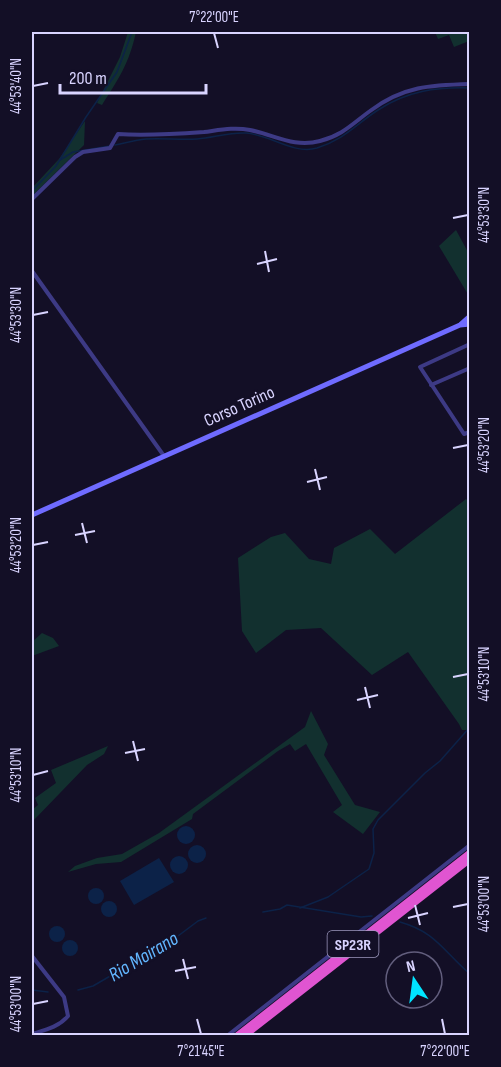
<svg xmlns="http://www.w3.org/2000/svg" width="501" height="1067" font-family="'Sofia Sans Condensed',sans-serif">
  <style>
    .green { fill: #12302f }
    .water { fill: #0c2248 }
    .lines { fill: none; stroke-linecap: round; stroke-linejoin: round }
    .stream { stroke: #0c2248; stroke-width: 1.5 }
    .minor { stroke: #3d3a85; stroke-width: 4 }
    .secondary { stroke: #6f6bff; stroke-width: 5 }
    .trunk { stroke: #e055d1; stroke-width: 7 }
    .ticks { fill: none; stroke: #d9d4ff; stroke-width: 2 }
    .labels { text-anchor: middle; stroke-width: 5; stroke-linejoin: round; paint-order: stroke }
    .shield { fill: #130f26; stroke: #9e99be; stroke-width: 1.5 }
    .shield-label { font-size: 16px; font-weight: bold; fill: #d9d4ff }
    .street-label { font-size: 18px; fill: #d9d4ff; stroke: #130f26 }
    .water-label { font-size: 20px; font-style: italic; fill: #62b6ff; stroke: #130f26 }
    .neatline { fill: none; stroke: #d9d4ff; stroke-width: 2 }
    .ticks-label { font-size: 15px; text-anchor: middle; fill: #d9d4ff }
  </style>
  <rect width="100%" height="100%" fill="#130f26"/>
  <g class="green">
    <path d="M128 32H136C129 64 119 78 102 105L97 103 120 57Z"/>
    <path d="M435 32H469V41L454 47 449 35 438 39Z"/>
    <path d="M85 121 84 145 32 196V188L59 159Z"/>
    <path d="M456 230 469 254V296L439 246Z"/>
    <path d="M466 499 470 503 469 730H462L459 724 408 652 372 675 321 628 286 630 256 653 242 631 238 558 271 537 285 533 309 559 331 564 334 548 370 529 395 554Z"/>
    <path d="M42 633 53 638 59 646 32 656V642Z"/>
    <path d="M311 711 328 744 324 755 355 805 380 812 363 834 333 812 342 805 306 744 295 751 290 744 278 751 193 814 192 819 121 862 96 864 68 872 75 866 97 858 122 854 159 833 305 727Z"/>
    <path d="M108 746 104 754 87 765 32 822V810L38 805 35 798 56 783 51 770Z"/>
  </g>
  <g class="water">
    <circle cx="186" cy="835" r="9"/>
    <circle cx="197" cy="854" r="9"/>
    <circle cx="179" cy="865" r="9"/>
    <path d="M159 858 174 882 134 905 120 881Z"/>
    <circle cx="96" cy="896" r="8"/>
    <circle cx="109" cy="909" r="8"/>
    <circle cx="57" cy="934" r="8"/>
    <circle cx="70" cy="948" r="8"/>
  </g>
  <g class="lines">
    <g class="stream">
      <path d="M115 145C125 143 136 140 146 139 163 138 180 140 197 139 213 138 229 132 246 133 269 134 293 155 317 148 345 139 355 125 378 110 407 91 436 87 470 88"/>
      <path d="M60 160 73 152 110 146"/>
      <path d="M32 191 56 166 86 117 117 72 132 32"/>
      <path d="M300 908 328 897 369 869 374 853 373 829 378 820 425 773 440 761 470 727"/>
      <path d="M263 912 280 909 287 905 361 917 372 916"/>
      <path d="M400 922C436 932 443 951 470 974"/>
      <path d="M32 990 48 992"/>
      <path d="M78 990 93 986 174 939 198 921 206 918"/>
    </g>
    <g class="minor">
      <path d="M32 199 75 157 83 152 110 148 118 134C146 136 176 134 204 132 220 130 234 127 250 130 275 135 294 148 320 141 343 135 352 124 370 111 403 86 431 85 470 84"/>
      <path d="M32 271 164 456"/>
      <path d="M470 344 420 367 464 434 470 432"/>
      <path d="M431 385 470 368"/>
      <path d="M32 956 64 997 68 1016C59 1027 45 1030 32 1034"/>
      <path d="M227 1036 470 845"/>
    </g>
    <g class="secondary">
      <path d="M461 324 470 316"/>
      <path d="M32 515 460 325 470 324"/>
    </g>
    <g class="trunk">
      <path d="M237 1036 470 853"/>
      <path d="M244 1036 470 859"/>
    </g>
  </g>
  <path class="ticks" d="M214 33 218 48M33 86 48 83M453 218 468 215M265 251 269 272M257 264 277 259M33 315 48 312M453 448 468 445M315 469 320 490M307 482 327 477M82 523 87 543M75 535 95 531M33 545 48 542M453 677 468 674M365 687 370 708M357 700 378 695M133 741 138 761M125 753 145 749M33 775 48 771M415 905 420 925M453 907 468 904M408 918 428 913M183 959 188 979M175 971 196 967M33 1004 48 1001M197 1019 201 1034M442 1019 445 1034"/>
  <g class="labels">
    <rect class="shield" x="327.5" y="931" width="51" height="26" rx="4.5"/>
    <g class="shield-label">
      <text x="353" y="950">SP23R</text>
    </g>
    <g class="street-label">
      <text transform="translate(239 406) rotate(-24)" y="6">Corso Torino</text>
    </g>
    <g class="water-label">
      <text transform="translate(143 956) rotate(-31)" y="7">Rio Moirano</text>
    </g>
  </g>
  <rect width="501" height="1067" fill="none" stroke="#130f26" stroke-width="66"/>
  <g transform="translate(414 980) rotate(347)"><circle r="28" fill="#130f26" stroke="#625e7d" stroke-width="1.5"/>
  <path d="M0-4.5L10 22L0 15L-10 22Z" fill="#00e5ff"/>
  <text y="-9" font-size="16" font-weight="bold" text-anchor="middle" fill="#d9d4ff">N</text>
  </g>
  <path d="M60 84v9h146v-9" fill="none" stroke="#d9d4ff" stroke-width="3"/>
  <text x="69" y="84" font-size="18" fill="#d9d4ff" stroke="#130f26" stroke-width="4.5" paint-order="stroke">200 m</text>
  <rect x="33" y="33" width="435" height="1001" class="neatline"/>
  <g class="ticks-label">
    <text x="214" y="22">7°22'00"E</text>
    <text transform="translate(16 86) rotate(-90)" y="5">44°53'40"N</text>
    <text transform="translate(484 215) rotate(-90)" y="5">44°53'30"N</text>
    <text transform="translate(16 315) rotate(-90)" y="5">44°53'30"N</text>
    <text transform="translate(484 445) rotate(-90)" y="5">44°53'20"N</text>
    <text transform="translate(16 545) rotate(-90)" y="5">44°53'20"N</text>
    <text transform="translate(484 674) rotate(-90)" y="5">44°53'10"N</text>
    <text transform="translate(16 775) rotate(-90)" y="5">44°53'10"N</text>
    <text transform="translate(484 904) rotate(-90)" y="5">44°53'00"N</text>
    <text transform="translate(16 1004) rotate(-90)" y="5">44°53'00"N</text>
    <text x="201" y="1056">7°21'45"E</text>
    <text x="445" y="1056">7°22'00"E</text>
  </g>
</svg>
